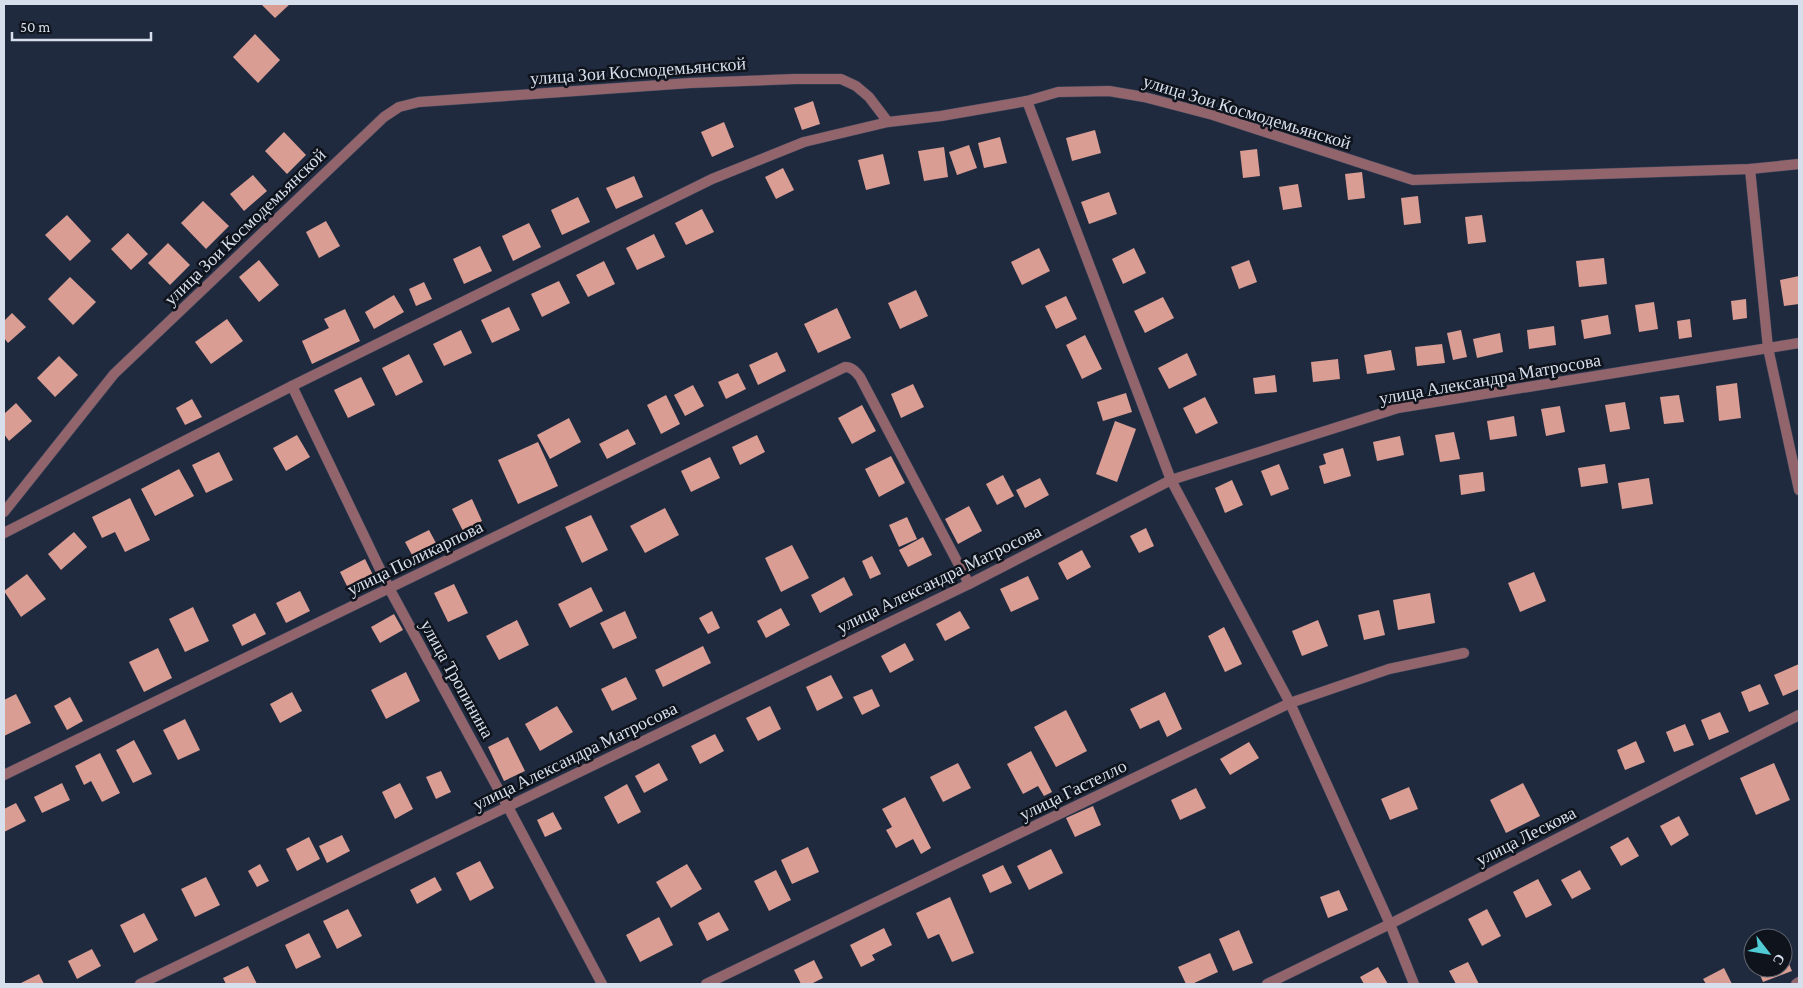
<svg xmlns="http://www.w3.org/2000/svg" width="1803" height="988" font-family="'Crimson Pro',serif">
  <style>
    .building { fill: #d99d93 }
    .lines { fill: none; stroke-linecap: round; stroke-linejoin: round }
    .minor-casing { stroke: #3d475b; stroke-width: 11 }
    .minor { stroke: #92656d; stroke-width: 10 }
    .labels { text-anchor: middle; stroke-width: 5; stroke-linejoin: round; paint-order: stroke }
    .street-label { font-size: 18px; fill: #d7deec; stroke: #0e131c }
  </style>
  <rect width="100%" height="100%" fill="#202a3f"/>
  <g class="building">
    <path d="M261 4H290L275 18Z"/>
    <path d="M255 34 280 60 258 83 233 57Z"/>
    <path d="M813 101 820 124 802 130 794 108Z"/>
    <path d="M724 122 734 147 712 157 701 132Z"/>
    <path d="M1095 130 1101 153 1072 161 1066 138Z"/>
    <path d="M284 132 306 155 287 174 265 151Z"/>
    <path d="M1000 137 1007 163 984 168 978 143Z"/>
    <path d="M969 145 977 168 957 175 949 152Z"/>
    <path d="M944 147 948 177 924 181 918 151Z"/>
    <path d="M1257 149 1260 176 1243 178 1240 151Z"/>
    <path d="M883 154 890 184 866 190 858 160Z"/>
    <path d="M783 168 794 190 776 199 765 177Z"/>
    <path d="M1362 172 1365 198 1348 200 1345 174Z"/>
    <path d="M253 175 267 191 244 211 230 194Z"/>
    <path d="M634 176 643 197 616 209 606 188Z"/>
    <path d="M1298 184 1302 207 1283 210 1279 187Z"/>
    <path d="M1109 192 1117 214 1089 224 1081 202Z"/>
    <path d="M1418 196 1421 223 1404 225 1401 198Z"/>
    <path d="M578 197 590 222 562 235 551 210Z"/>
    <path d="M203 201 229 226 206 249 181 223Z"/>
    <path d="M702 209 714 232 686 245 675 223Z"/>
    <path d="M67 215 91 241 70 261 45 235Z"/>
    <path d="M1482 215 1486 242 1468 244 1465 217Z"/>
    <path d="M326 221 340 246 319 258 306 232Z"/>
    <path d="M529 223 541 247 513 261 502 236Z"/>
    <path d="M128 233 148 254 131 270 111 249Z"/>
    <path d="M654 234 665 257 637 270 626 248Z"/>
    <path d="M168 243 190 265 170 285 148 263Z"/>
    <path d="M480 246 492 271 464 284 453 259Z"/>
    <path d="M1039 248 1050 271 1022 285 1011 262Z"/>
    <path d="M1134 248 1146 273 1123 284 1112 259Z"/>
    <path d="M1604 258 1607 284 1579 287 1576 261Z"/>
    <path d="M259 260 279 285 259 302 239 277Z"/>
    <path d="M1249 260 1257 282 1239 289 1231 267Z"/>
    <path d="M604 261 615 284 588 297 576 275Z"/>
    <path d="M1799 276V304L1784 306 1780 280Z"/>
    <path d="M70 277 96 302 73 325 48 299Z"/>
    <path d="M559 281 570 303 542 317 531 294Z"/>
    <path d="M424 282 432 299 416 306 409 289Z"/>
    <path d="M916 290 928 316 900 329 888 303Z"/>
    <path d="M394 295 404 312 374 329 365 312Z"/>
    <path d="M1066 296 1077 319 1056 329 1045 306Z"/>
    <path d="M1163 297 1174 318 1145 333 1134 311Z"/>
    <path d="M1746 299 1747 318 1733 320 1731 301Z"/>
    <path d="M1654 302 1658 329 1639 332 1635 305Z"/>
    <path d="M509 307 520 330 492 343 481 320Z"/>
    <path d="M837 308 851 338 818 353 804 324Z"/>
    <path d="M345 309 360 341 312 364 302 341 329 328 324 319Z"/>
    <path d="M12 313 26 327 8 343 4 338V321Z"/>
    <path d="M1608 315 1611 334 1584 339 1581 320Z"/>
    <path d="M227 319 243 341 211 364 195 342Z"/>
    <path d="M1690 319 1692 337 1679 339 1677 321Z"/>
    <path d="M1554 326 1556 345 1529 349 1527 330Z"/>
    <path d="M461 330 472 353 444 366 433 344Z"/>
    <path d="M1461 330 1467 357 1453 360 1447 333Z"/>
    <path d="M1500 333 1503 352 1477 358 1473 339Z"/>
    <path d="M1085 335 1102 369 1082 379 1066 345Z"/>
    <path d="M1442 344 1445 363 1417 366 1415 347Z"/>
    <path d="M1391 350 1395 370 1367 374 1364 355Z"/>
    <path d="M777 352 786 371 758 385 749 365Z"/>
    <path d="M1187 353 1197 375 1169 389 1158 368Z"/>
    <path d="M409 354 423 382 396 396 382 368Z"/>
    <path d="M59 356 78 375 55 397 37 378Z"/>
    <path d="M1338 359 1340 379 1313 382 1311 362Z"/>
    <path d="M738 373 746 389 726 399 718 382Z"/>
    <path d="M1275 375 1277 392 1255 394 1253 378Z"/>
    <path d="M361 377 375 405 348 418 334 390Z"/>
    <path d="M1737 383 1741 418 1719 421 1716 386Z"/>
    <path d="M913 384 924 407 901 418 891 394Z"/>
    <path d="M693 385 704 406 685 416 674 395Z"/>
    <path d="M1126 393 1132 412 1103 421 1097 402Z"/>
    <path d="M666 395 680 424 661 434 647 405Z"/>
    <path d="M1679 395 1684 422 1664 424 1660 397Z"/>
    <path d="M1205 397 1218 423 1196 434 1183 408Z"/>
    <path d="M192 399 202 417 185 425 176 408Z"/>
    <path d="M1625 402 1630 429 1610 432 1605 405Z"/>
    <path d="M16 403 32 421 9 441 4 434V414Z"/>
    <path d="M862 405 876 431 852 444 838 418Z"/>
    <path d="M1560 406 1565 432 1546 436 1541 409Z"/>
    <path d="M1514 416 1517 436 1490 440 1487 421Z"/>
    <path d="M569 418 581 442 550 459 537 435Z"/>
    <path d="M1115 421 1136 429 1117 482 1096 474Z"/>
    <path d="M628 429 636 444 607 459 599 444Z"/>
    <path d="M1454 432 1460 459 1440 462 1435 435Z"/>
    <path d="M297 435 310 457 286 471 273 448Z"/>
    <path d="M757 435 765 452 740 465 732 447Z"/>
    <path d="M1400 436 1404 455 1377 461 1373 442Z"/>
    <path d="M538 442 558 486 518 504 498 460Z"/>
    <path d="M1343 448 1351 476 1324 484 1319 466 1326 464 1323 454Z"/>
    <path d="M219 452 233 480 206 493 192 465Z"/>
    <path d="M891 456 905 483 879 497 865 469Z"/>
    <path d="M710 457 720 478 691 492 681 471Z"/>
    <path d="M1279 464 1289 489 1271 496 1261 471Z"/>
    <path d="M1605 464 1608 483 1581 487 1578 468Z"/>
    <path d="M179 469 194 496 155 516 141 489Z"/>
    <path d="M1483 472 1485 491 1461 495 1459 475Z"/>
    <path d="M1003 475 1014 496 997 505 986 484Z"/>
    <path d="M1040 478 1049 495 1025 508 1016 490Z"/>
    <path d="M1649 478 1653 504 1622 509 1618 483Z"/>
    <path d="M1232 480 1243 505 1225 513 1215 488Z"/>
    <path d="M130 498 150 540 125 552 115 532 102 538 92 517Z"/>
    <path d="M472 499 482 521 463 531 452 509Z"/>
    <path d="M969 506 982 531 958 544 945 519Z"/>
    <path d="M665 508 679 535 645 553 630 526Z"/>
    <path d="M591 515 608 550 582 563 565 527Z"/>
    <path d="M907 517 917 539 899 547 889 525Z"/>
    <path d="M1146 528 1154 546 1139 553 1130 536Z"/>
    <path d="M429 530 436 543 412 555 405 542Z"/>
    <path d="M74 532 87 547 61 570 48 554Z"/>
    <path d="M923 537 932 555 908 567 899 550Z"/>
    <path d="M792 545 809 578 781 592 765 558Z"/>
    <path d="M1082 550 1091 567 1067 580 1058 563Z"/>
    <path d="M872 556 881 574 870 579 862 561Z"/>
    <path d="M365 559 376 581 351 594 340 572Z"/>
    <path d="M1534 572 1546 601 1520 612 1508 583Z"/>
    <path d="M27 574 46 599 21 617 4 591Z"/>
    <path d="M1028 576 1039 599 1011 612 1000 589Z"/>
    <path d="M844 577 853 595 820 613 811 595Z"/>
    <path d="M454 584 468 613 448 622 434 593Z"/>
    <path d="M591 587 603 611 570 628 558 604Z"/>
    <path d="M300 591 310 611 286 623 276 603Z"/>
    <path d="M1430 593 1435 623 1398 630 1393 600Z"/>
    <path d="M193 607 209 641 185 652 169 619Z"/>
    <path d="M781 608 790 625 766 638 757 621Z"/>
    <path d="M1379 610 1385 635 1364 640 1358 615Z"/>
    <path d="M625 611 637 638 613 649 600 623Z"/>
    <path d="M712 611 720 628 708 634 699 618Z"/>
    <path d="M960 611 970 628 945 641 936 624Z"/>
    <path d="M255 613 266 634 242 646 232 625Z"/>
    <path d="M394 614 403 630 380 643 371 627Z"/>
    <path d="M517 620 529 645 499 660 486 636Z"/>
    <path d="M1318 620 1328 646 1302 656 1292 631Z"/>
    <path d="M1224 627 1242 664 1225 672 1208 636Z"/>
    <path d="M905 643 914 660 890 673 881 656Z"/>
    <path d="M703 646 711 663 663 687 655 670Z"/>
    <path d="M158 648 172 678 144 692 129 662Z"/>
    <path d="M1799 664V689L1783 696 1774 675Z"/>
    <path d="M406 672 420 701 386 719 371 690Z"/>
    <path d="M831 675 843 698 817 711 806 687Z"/>
    <path d="M626 677 637 699 612 711 601 689Z"/>
    <path d="M1760 684 1769 704 1749 712 1741 692Z"/>
    <path d="M872 689 880 706 862 715 853 697Z"/>
    <path d="M292 692 302 711 280 723 270 704Z"/>
    <path d="M1165 692 1182 729 1167 737 1159 720 1140 729 1130 709Z"/>
    <path d="M16 694 31 723 4 736V700Z"/>
    <path d="M70 697 83 721 67 730 54 706Z"/>
    <path d="M557 706 573 732 540 751 525 724Z"/>
    <path d="M770 706 781 729 758 741 746 718Z"/>
    <path d="M1066 710 1087 751 1056 767 1034 727Z"/>
    <path d="M1720 712 1729 732 1709 740 1701 720Z"/>
    <path d="M185 719 200 750 178 760 163 730Z"/>
    <path d="M1685 724 1694 745 1674 752 1666 732Z"/>
    <path d="M715 734 724 751 700 764 691 746Z"/>
    <path d="M508 737 525 771 504 781 488 747Z"/>
    <path d="M134 740 152 774 133 783 116 750Z"/>
    <path d="M1636 741 1645 762 1625 770 1617 750Z"/>
    <path d="M1249 742 1259 758 1230 775 1220 759Z"/>
    <path d="M1031 751 1052 792 1044 796 1038 786 1023 794 1007 764Z"/>
    <path d="M100 753 120 793 102 802 91 781 84 785 75 766Z"/>
    <path d="M659 763 668 780 644 793 635 776Z"/>
    <path d="M958 763 971 788 943 802 930 777Z"/>
    <path d="M1774 763 1790 800 1756 815 1740 778Z"/>
    <path d="M441 771 451 792 436 799 426 777Z"/>
    <path d="M62 783 70 800 42 813 34 797Z"/>
    <path d="M400 783 413 809 395 819 382 792Z"/>
    <path d="M1523 783 1540 816 1506 833 1490 800Z"/>
    <path d="M627 784 641 812 618 824 604 797Z"/>
    <path d="M1409 787 1418 809 1390 820 1381 799Z"/>
    <path d="M1196 788 1206 808 1180 820 1171 800Z"/>
    <path d="M905 797 931 848 921 854 913 839 896 848 886 830 892 827 882 809Z"/>
    <path d="M16 803 26 821 4 832V809Z"/>
    <path d="M1093 806 1101 825 1075 837 1066 818Z"/>
    <path d="M553 812 562 829 545 837 537 820Z"/>
    <path d="M1679 816 1689 835 1671 846 1660 826Z"/>
    <path d="M342 835 350 851 327 863 319 846Z"/>
    <path d="M309 837 320 859 297 871 286 849Z"/>
    <path d="M1628 837 1639 856 1621 866 1610 847Z"/>
    <path d="M808 847 819 872 792 884 781 860Z"/>
    <path d="M1051 849 1063 873 1029 890 1017 866Z"/>
    <path d="M480 861 494 888 470 901 456 873Z"/>
    <path d="M260 864 269 881 257 887 248 871Z"/>
    <path d="M687 864 702 889 671 908 656 882Z"/>
    <path d="M1003 865 1012 883 990 893 982 875Z"/>
    <path d="M776 870 791 900 769 911 754 881Z"/>
    <path d="M1580 870 1591 889 1572 899 1561 880Z"/>
    <path d="M206 877 220 905 195 917 181 889Z"/>
    <path d="M435 877 442 890 417 904 410 890Z"/>
    <path d="M1538 879 1552 905 1526 918 1513 892Z"/>
    <path d="M1339 890 1348 910 1328 918 1320 897Z"/>
    <path d="M950 897 974 953 952 962 939 934 928 939 916 913Z"/>
    <path d="M348 909 362 936 337 949 323 921Z"/>
    <path d="M1487 909 1501 936 1482 946 1468 919Z"/>
    <path d="M719 912 729 930 707 941 698 923Z"/>
    <path d="M144 913 158 940 134 953 120 925Z"/>
    <path d="M659 917 673 945 640 962 626 935Z"/>
    <path d="M884 928 892 945 872 955 875 960 861 967 850 945Z"/>
    <path d="M1239 930 1253 963 1233 971 1219 939Z"/>
    <path d="M309 933 321 957 296 969 285 945Z"/>
    <path d="M92 949 101 966 77 979 68 961Z"/>
    <path d="M1783 950 1792 971 1763 982 1757 968H1783Z"/>
    <path d="M1210 953 1218 972 1192 984H1186L1178 967Z"/>
    <path d="M814 960 823 978 811 984H801L794 970Z"/>
    <path d="M1468 962 1479 984H1456L1449 971Z"/>
    <path d="M248 966 257 984H226L223 978Z"/>
    <path d="M1378 967 1388 984H1364L1360 977Z"/>
    <path d="M1724 968 1732 984H1706L1703 979Z"/>
    <path d="M39 974 44 984H19Z"/>
  </g>
  <g class="lines">
    <defs>
      <g id="minor">
        <path d="M1027 101 1171 480 1290 703 1390 924 1414 984"/>
        <path d="M1750 169 1768 348 1799 490"/>
        <path d="M292 386 389 588 508 807 602 984"/>
        <path d="M4 512 114 374 384 117 399 107 419 102 690 83 795 79H841L856 86 869 97 888 122 941 116 1027 101 1058 92 1109 91 1144 97 1213 115 1413 180 1750 169 1799 164"/>
        <path d="M4 533 292 386 712 179 804 142 888 122"/>
        <path d="M4 775 845 367C852 367 856 372 860 377L969 584"/>
        <path d="M140 984 969 584 1171 480 1398 408 1799 343"/>
        <path d="M706 984 1290 703 1389 669 1464 653"/>
        <path d="M1267 984 1390 924 1799 715"/>
        <path d="M1796 984 1799 982"/>
      </g>
    </defs>
    <use href="#minor" class="minor-casing"/>
    <use href="#minor" class="minor"/>
  </g>
  <g class="labels">
    <g class="street-label">
      <text transform="translate(638 71) rotate(-4)" y="6">улица Зои Космодемьянской</text>
      <text transform="translate(1247 112) rotate(17)" y="6">улица Зои Космодемьянской</text>
      <text transform="translate(245 227) rotate(-44)" y="6">улица Зои Космодемьянской</text>
      <text transform="translate(1490 379) rotate(-10)" y="6">улица Александра Матросова</text>
      <text transform="translate(415 558) rotate(-26)" y="6">улица Поликарпова</text>
      <text transform="translate(939 579) rotate(-26)" y="6">улица Александра Матросова</text>
      <text transform="translate(457 679) rotate(61)" y="6">улица Тропинина</text>
      <text transform="translate(575 756) rotate(-26)" y="6">улица Александра Матросова</text>
      <text transform="translate(1073 790) rotate(-26)" y="6">улица Гастелло</text>
      <text transform="translate(1526 836) rotate(-27)" y="6">улица Лескова</text>
    </g>
  </g>
  <rect width="1803" height="988" fill="none" stroke="#d7deec" stroke-width="10"/>
  <g transform="translate(1768 953) rotate(121)"><circle r="24" fill="#0e131c" stroke="#5e646f"/>
  <path d="M0-4L9 19L0 12L-9 19Z" fill="#51ccd5"/>
  <text y="-8" font-size="14" font-weight="bold" text-anchor="middle" fill="#d7deec">С</text>
  </g>
  <path d="M12 32v8h139v-8" fill="none" stroke="#d7deec" stroke-width="2.5"/>
  <text x="20" y="32" font-size="15" fill="#d7deec" stroke="#0e131c" stroke-width="4" paint-order="stroke">50 m</text>
</svg>
